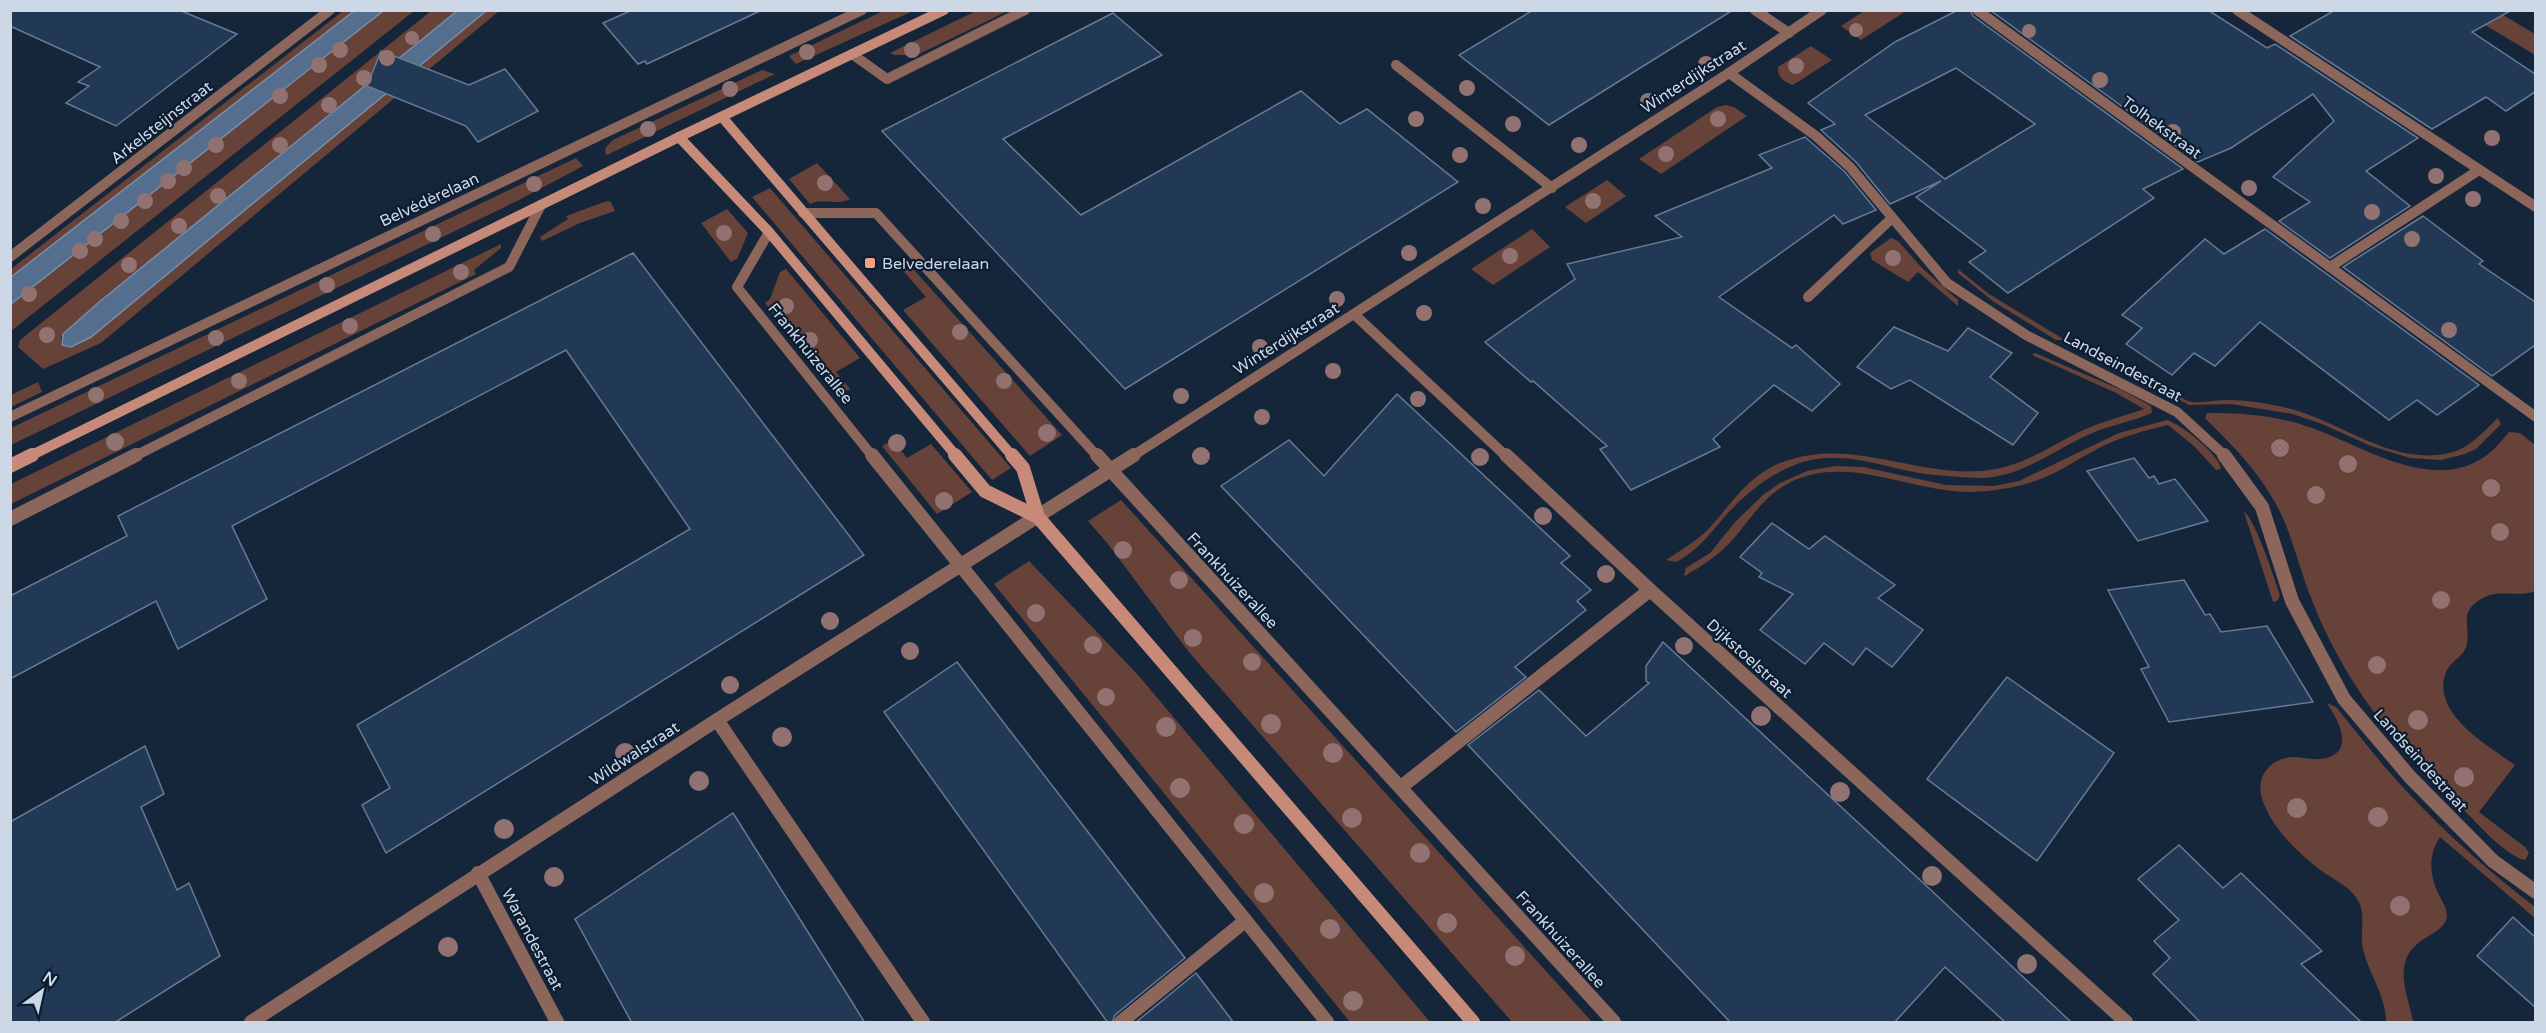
<svg xmlns="http://www.w3.org/2000/svg" width="2546" height="1033" font-family="'Varela Round',sans-serif">
  <style>
    .green { fill: #664238 }
    .water { fill: #556e8e; stroke: #798ea8; stroke-width: 1.5 }
    .building { fill: #223955; stroke: #667a94; stroke-width: 1.5; fill-rule: evenodd }
    .lines { fill: none; stroke-linecap: round; stroke-linejoin: round }
    .lane-far1 { stroke: #8d665b; stroke-width: 10 }
    .lane { stroke: #8d665b; stroke-width: 14 }
    .street-far1 { stroke: #8d665b; stroke-width: 10 }
    .street { stroke: #8d665b; stroke-width: 14 }
    .secondary-far1 { stroke: #c88a78; stroke-width: 10 }
    .secondary { stroke: #c88a78; stroke-width: 14 }
    .tree { fill: #917270 }
    .poi-dot { fill: #f49f86; stroke: #0c1c31; stroke-width: 2 }
    .labels { text-anchor: middle; stroke-width: 4.5; stroke-linejoin: round; paint-order: stroke }
    .street-label { font-size: 16px; fill: #cdd8e6; stroke: #0c1c31 }
    .poi-label { font-size: 16px; fill: #cdd8e6; stroke: #0c1c31; text-anchor: start }
  </style>
  <rect width="100%" height="100%" fill="#15263b"/>
  <g class="green">
    <path d="M343 11H354L11 277V269Z"/>
    <path d="M383 11H414L11 331V304Z"/>
    <path d="M431 11H457L98 303 61 337V343L75 346 91 337 486 11H499L101 343 43 369 18 347 20 340Z"/>
    <path d="M883 11H913L796 64 789 56Z"/>
    <path d="M976 11H1008L913 57 910 55H894L890 53Z"/>
    <path d="M1864 11V10L1906 11 1861 40 1841 26Z"/>
    <path d="M2462 11H2496L2535 34V55Z"/>
    <path d="M1811 46 1832 60 1793 85C1785 83 1777 77 1778 67Z"/>
    <path d="M762 70 775 74 607 155 605 153 606 147 613 140Z"/>
    <path d="M1726 105 1734 107 1747 116 1661 174 1639 159 1717 107Z"/>
    <path d="M576 158 583 166 517 201 11 445V428Z"/>
    <path d="M817 163 850 199C838 206 822 198 810 204L789 179Z"/>
    <path d="M1607 180 1626 196 1586 223 1565 207Z"/>
    <path d="M770 188 1011 468 992 480 752 197Z"/>
    <path d="M607 201 611 202 615 211 580 223 542 241 540 237 568 219 566 216Z"/>
    <path d="M727 209 748 233 737 259 731 262 701 223Z"/>
    <path d="M1532 229 1550 247 1493 285 1471 269Z"/>
    <path d="M1891 238 1898 241 1921 267 1958 300V306L1918 272 1908 282 1872 260 1870 253Z"/>
    <path d="M501 244V248L474 270 476 274 11 504V484Z"/>
    <path d="M907 262 1062 435 1030 456 903 310 926 297 899 266Z"/>
    <path d="M786 269 860 358 836 372 850 389 840 395 765 303 770 299 780 272Z"/>
    <path d="M1958 269 1989 294 2065 340H2056L1994 302 1958 273Z"/>
    <path d="M2035 353 2122 390 2151 406 2152 413C2132 422 2109 425 2088 435 2052 451 2020 478 1979 478 1959 477 1939 476 1919 473 1880 466 1844 450 1803 462 1774 471 1748 491 1728 513 1711 532 1699 550 1676 562L1666 560C1683 549 1700 539 1713 524 1734 500 1749 476 1780 463 1847 436 1911 475 1978 471 2017 469 2042 451 2075 434 2097 423 2121 417 2144 409L2116 393 2032 355Z"/>
    <path d="M2111 359C2128 367 2145 374 2161 383 2170 388 2182 401 2192 402 2203 403 2216 400 2228 400 2249 400 2271 404 2291 409 2340 422 2385 460 2438 455 2465 453 2479 436 2498 418L2501 424 2476 449 2465 454 2441 460 2410 458 2371 446 2322 424 2293 414 2231 404 2189 405 2114 364Z"/>
    <path d="M38 382 42 392 11 407V395Z"/>
    <path d="M2207 413C2241 413 2273 415 2306 426 2360 443 2431 496 2487 455 2495 449 2502 440 2509 432L2520 433 2535 445V591C2518 598 2498 588 2481 599 2459 612 2470 624 2467 643 2465 657 2451 660 2446 672 2430 714 2489 746 2515 765L2479 812 2525 847 2529 853 2525 860C2508 857 2481 828 2469 815 2418 767 2369 715 2337 654 2320 623 2307 590 2297 557 2292 542 2288 528 2281 514 2263 476 2235 448 2205 418Z"/>
    <path d="M2167 420C2181 424 2220 455 2221 469L2216 470 2194 446 2168 425C2146 430 2124 436 2103 446 2086 454 2069 466 2052 474 2027 486 1999 491 1972 492 1911 493 1848 453 1789 483 1764 496 1752 517 1735 537 1721 554 1703 565 1685 576L1684 575 1686 568 1710 553 1736 521 1763 495 1780 483 1807 471 1835 466 1863 467 1946 485 1994 486 2019 481 2119 433Z"/>
    <path d="M899 437 905 445 899 448 907 458 931 444 972 492 937 514 882 446Z"/>
    <path d="M1121 500 1592 1022H1512L1188 651 1108 544 1088 521Z"/>
    <path d="M2244 512C2255 518 2275 580 2280 595L2277 601 2273 602Z"/>
    <path d="M1029 561 1138 675 1430 1022H1350L994 584Z"/>
    <path d="M2327 703 2336 707C2352 726 2367 746 2383 765 2429 818 2480 865 2535 907V918L2440 837C2428 855 2429 875 2439 895 2442 901 2447 908 2447 916 2445 936 2412 935 2405 963 2400 982 2410 1003 2413 1022H2386C2386 995 2369 975 2363 949 2359 931 2368 912 2355 896 2347 886 2337 881 2326 874 2301 856 2267 825 2261 794 2257 773 2273 758 2292 757 2301 757 2310 760 2320 759 2357 755 2339 721 2327 703Z"/>
  </g>
  <g class="water">
    <path d="M354 11H383L11 304V277Z"/>
    <path d="M457 11H486L91 337 71 347 62 345 63 334 98 303Z"/>
  </g>
  <g class="building">
    <path d="M10 10H179L237 34 116 126 66 103 89 86 78 82 100 67 10 26Z"/>
    <path d="M632 10H762L647 64 645 61 638 64 603 23Z"/>
    <path d="M1533 10H1733L1549 125 1459 55Z"/>
    <path d="M1958 10H1970L1973 16 2183 169 2143 189 2154 198 2008 293 1969 262 1986 251 1916 197 1941 181 1890 204 1856 162 1821 130 1835 124 1808 103 1895 42ZM1956 68 2035 124 1945 179 1865 115Z"/>
    <path d="M1990 10H2208L2267 48 2275 44 2418 138 2366 171 2410 206 2330 258 2279 221 2310 202 2273 177 2334 121 2313 94 2231 148 2198 162Z"/>
    <path d="M2335 10H2512L2472 32 2535 74V92L2506 111 2486 97 2432 129 2290 36Z"/>
    <path d="M1113 13 1162 55 1003 139 1081 215 1301 91 1340 124 1367 109 1458 182 1125 389 882 131Z"/>
    <path d="M381 51 469 85 505 69 538 111 478 142 466 126 367 86Z"/>
    <path d="M1805 137 1845 172 1876 210 1843 224 1834 215 1719 297 1792 348 1796 345 1840 384 1812 411 1774 385 1713 439 1720 447 1631 490 1600 449 1607 446 1533 381 1531 382 1485 342 1575 279 1567 264 1682 237 1655 216 1772 168 1759 155Z"/>
    <path d="M2423 216 2483 261 2479 264 2535 302V345L2492 376 2343 267Z"/>
    <path d="M2265 229 2479 385 2437 415 2417 400 2389 420 2260 322 2215 366 2194 353 2172 375 2126 344 2142 328 2122 315 2205 239 2224 254Z"/>
    <path d="M633 253 864 555 386 853 362 805 390 788 357 725 690 529 566 350 232 526 267 599 178 649 156 601 10 679V596L127 536 118 516Z"/>
    <path d="M1894 327 1948 351 1968 328 2012 353 1990 377 2038 413 2013 445 1910 380 1891 389 1857 367Z"/>
    <path d="M1397 394 1570 556 1561 563 1591 590 1577 601 1586 610 1515 667 1526 677 1456 732 1221 486 1289 440 1324 476Z"/>
    <path d="M2134 458 2149 478 2154 476 2159 484 2175 479 2208 521 2138 541 2087 471Z"/>
    <path d="M1772 523 1809 549 1825 536 1895 585 1878 598 1923 630 1892 667 1866 648 1853 665 1824 643 1805 664 1760 630 1793 594 1759 577 1762 573 1740 557Z"/>
    <path d="M2184 580 2205 615 2210 614 2221 632 2267 626 2313 702 2169 722 2141 669 2149 667 2108 590Z"/>
    <path d="M1663 642 1933 892 2072 1023H2006L1945 967 1894 1023H1731L1468 745 1539 690 1586 736 1649 683 1646 681V666Z"/>
    <path d="M957 662 1185 958 1115 1015 1112 1023H1108L884 712Z"/>
    <path d="M2007 677 2114 753 2037 861 1927 779Z"/>
    <path d="M145 746 164 794 141 807 177 890 189 883 220 956 114 1023H10V822Z"/>
    <path d="M733 813 847 994 865 1023H632L575 919Z"/>
    <path d="M2179 845 2223 888 2241 873 2322 951 2301 964 2362 1023H2201L2153 974 2170 958 2154 941 2179 920 2138 879Z"/>
    <path d="M2513 917 2535 937V1007L2477 956Z"/>
    <path d="M1196 973 1234 1023H1135Z"/>
  </g>
  <g class="lines">
    <path class="lane-far1" d="M1808 297 1891 219"/>
    <path class="lane" d="M717 720 923 1022"/>
    <g class="street-far1">
      <path d="M1755 10 1789 33"/>
      <path d="M1977 10 2536 417"/>
      <path d="M2237 10 2536 207"/>
      <path d="M852 54 887 79 1025 10"/>
      <path d="M1396 65 1552 188"/>
      <path d="M1729 73 1816 136 1850 167 1947 283 2026 335 2177 412 2226 457"/>
      <path d="M803 213H876L1098 457"/>
      <path d="M769 232 737 287 873 457"/>
      <path d="M10 257 330 10"/>
      <path d="M2330 267 2479 170"/>
      <path d="M1355 315 1507 457"/>
      <path d="M10 417 862 10"/>
      <path d="M133 457 509 267 540 207"/>
      <path d="M1131 457 1729 73 1822 10"/>
    </g>
    <g class="street">
      <path d="M872 455 1327 1022"/>
      <path d="M1097 455 1614 1022"/>
      <path d="M1506 455 1650 590 2126 1022"/>
      <path d="M2224 455 2262 507 2292 601 2344 699 2410 777 2493 861 2536 892"/>
      <path d="M10 519 136 455"/>
      <path d="M1401 787 1650 590"/>
      <path d="M478 873 557 1022"/>
      <path d="M251 1022 717 720 1134 455"/>
      <path d="M1121 1022 1245 921"/>
    </g>
    <g class="secondary-far1">
      <path d="M722 117 1013 457"/>
      <path d="M679 137 769 232 957 457"/>
      <path d="M28 457 679 137 944 10"/>
    </g>
    <g class="secondary">
      <path d="M955 455 985 491 1038 517 1473 1022"/>
      <path d="M1012 455 1023 468 1038 517"/>
      <path d="M10 466 32 455"/>
    </g>
  </g>
  <g class="tree">
    <circle cx="1856" cy="30" r="7"/>
    <circle cx="2029" cy="31" r="7"/>
    <circle cx="412" cy="38" r="7"/>
    <circle cx="340" cy="50" r="8"/>
    <circle cx="912" cy="50" r="8"/>
    <circle cx="807" cy="52" r="8"/>
    <circle cx="387" cy="58" r="8"/>
    <circle cx="1706" cy="64" r="8"/>
    <circle cx="319" cy="65" r="8"/>
    <circle cx="1796" cy="66" r="8"/>
    <circle cx="364" cy="78" r="8"/>
    <circle cx="2100" cy="80" r="8"/>
    <circle cx="1467" cy="88" r="8"/>
    <circle cx="730" cy="89" r="8"/>
    <circle cx="280" cy="96" r="8"/>
    <circle cx="1648" cy="101" r="8"/>
    <circle cx="329" cy="105" r="8"/>
    <circle cx="1416" cy="119" r="8"/>
    <circle cx="1718" cy="119" r="8"/>
    <circle cx="1513" cy="124" r="8"/>
    <circle cx="648" cy="129" r="8"/>
    <circle cx="2173" cy="132" r="8"/>
    <circle cx="2492" cy="138" r="8"/>
    <circle cx="216" cy="145" r="8"/>
    <circle cx="280" cy="145" r="8"/>
    <circle cx="1579" cy="145" r="8"/>
    <circle cx="1666" cy="154" r="8"/>
    <circle cx="1460" cy="155" r="8"/>
    <circle cx="184" cy="168" r="8"/>
    <circle cx="2436" cy="176" r="8"/>
    <circle cx="168" cy="181" r="8"/>
    <circle cx="825" cy="183" r="8"/>
    <circle cx="534" cy="184" r="8"/>
    <circle cx="2249" cy="188" r="8"/>
    <circle cx="218" cy="196" r="8"/>
    <circle cx="2473" cy="199" r="8"/>
    <circle cx="145" cy="201" r="8"/>
    <circle cx="1593" cy="201" r="8"/>
    <circle cx="1483" cy="206" r="8"/>
    <circle cx="2372" cy="212" r="8"/>
    <circle cx="121" cy="221" r="8"/>
    <circle cx="179" cy="226" r="8"/>
    <circle cx="724" cy="233" r="8"/>
    <circle cx="433" cy="234" r="8"/>
    <circle cx="95" cy="239" r="8"/>
    <circle cx="2412" cy="239" r="8"/>
    <circle cx="80" cy="251" r="8"/>
    <circle cx="1409" cy="253" r="8"/>
    <circle cx="1510" cy="256" r="8"/>
    <circle cx="1893" cy="258" r="8"/>
    <circle cx="129" cy="265" r="8"/>
    <circle cx="461" cy="272" r="8"/>
    <circle cx="327" cy="285" r="8"/>
    <circle cx="29" cy="294" r="8"/>
    <circle cx="1337" cy="299" r="8"/>
    <circle cx="786" cy="306" r="8"/>
    <circle cx="1424" cy="313" r="8"/>
    <circle cx="350" cy="326" r="8"/>
    <circle cx="2449" cy="330" r="8"/>
    <circle cx="960" cy="332" r="8"/>
    <circle cx="47" cy="335" r="8"/>
    <circle cx="216" cy="338" r="8"/>
    <circle cx="810" cy="340" r="8"/>
    <circle cx="1260" cy="347" r="8"/>
    <circle cx="1333" cy="371" r="8"/>
    <circle cx="239" cy="381" r="8"/>
    <circle cx="1004" cy="381" r="8"/>
    <circle cx="96" cy="395" r="8"/>
    <circle cx="1181" cy="396" r="8"/>
    <circle cx="1418" cy="399" r="8"/>
    <circle cx="1262" cy="417" r="8"/>
    <circle cx="1047" cy="433" r="9"/>
    <circle cx="115" cy="442" r="9"/>
    <circle cx="897" cy="443" r="9"/>
    <circle cx="2280" cy="448" r="9"/>
    <circle cx="1201" cy="456" r="9"/>
    <circle cx="1480" cy="457" r="9"/>
    <circle cx="2348" cy="464" r="9"/>
    <circle cx="2491" cy="488" r="9"/>
    <circle cx="2316" cy="495" r="9"/>
    <circle cx="944" cy="501" r="9"/>
    <circle cx="1543" cy="516" r="9"/>
    <circle cx="2500" cy="532" r="9"/>
    <circle cx="1123" cy="550" r="9"/>
    <circle cx="1606" cy="574" r="9"/>
    <circle cx="1179" cy="580" r="9"/>
    <circle cx="2441" cy="600" r="9"/>
    <circle cx="1036" cy="613" r="9"/>
    <circle cx="830" cy="621" r="9"/>
    <circle cx="1193" cy="638" r="9"/>
    <circle cx="1093" cy="645" r="9"/>
    <circle cx="1684" cy="646" r="9"/>
    <circle cx="910" cy="651" r="9"/>
    <circle cx="1252" cy="662" r="9"/>
    <circle cx="2377" cy="665" r="9"/>
    <circle cx="730" cy="685" r="9"/>
    <circle cx="1106" cy="697" r="9"/>
    <circle cx="1761" cy="716" r="10"/>
    <circle cx="2418" cy="720" r="10"/>
    <circle cx="1271" cy="724" r="10"/>
    <circle cx="1166" cy="727" r="10"/>
    <circle cx="782" cy="737" r="10"/>
    <circle cx="625" cy="753" r="10"/>
    <circle cx="1333" cy="753" r="10"/>
    <circle cx="2464" cy="777" r="10"/>
    <circle cx="699" cy="781" r="10"/>
    <circle cx="1180" cy="788" r="10"/>
    <circle cx="1840" cy="792" r="10"/>
    <circle cx="2297" cy="808" r="10"/>
    <circle cx="2378" cy="817" r="10"/>
    <circle cx="1352" cy="818" r="10"/>
    <circle cx="1244" cy="824" r="10"/>
    <circle cx="504" cy="829" r="10"/>
    <circle cx="1420" cy="853" r="10"/>
    <circle cx="1932" cy="876" r="10"/>
    <circle cx="554" cy="877" r="10"/>
    <circle cx="1264" cy="893" r="10"/>
    <circle cx="2400" cy="906" r="10"/>
    <circle cx="1447" cy="923" r="10"/>
    <circle cx="1330" cy="929" r="10"/>
    <circle cx="448" cy="947" r="10"/>
    <circle cx="1515" cy="956" r="10"/>
    <circle cx="2027" cy="964" r="10"/>
    <circle cx="1353" cy="1001" r="10"/>
  </g>
  <rect class="poi-dot" x="864" y="257" width="12" height="12" rx="3"/>
  <g class="labels">
    <g class="street-label">
      <text transform="translate(1693 76) rotate(-33)" y="6">Winterdijkstraat</text>
      <text transform="translate(161 122) rotate(-38)" y="6">Arkelsteijnstraat</text>
      <text transform="translate(2162 127) rotate(36)" y="6">Tolhekstraat</text>
      <text transform="translate(429 199) rotate(-25)" y="6">Belvédèrelaan</text>
      <text transform="translate(1286 338) rotate(-32)" y="6">Winterdijkstraat</text>
      <text transform="translate(811 353) rotate(51)" y="6">Frankhuizerallee</text>
      <text transform="translate(2123 366) rotate(28)" y="6">Landseindestraat</text>
      <text transform="translate(1233 580) rotate(47)" y="6">Frankhuizerallee</text>
      <text transform="translate(1750 658) rotate(42)" y="6">Dijkstoelstraat</text>
      <text transform="translate(634 753) rotate(-33)" y="6">Wildwalstraat</text>
      <text transform="translate(2421 760) rotate(48)" y="6">Landseindestraat</text>
      <text transform="translate(533 939) rotate(62)" y="6">Warandestraat</text>
      <text transform="translate(1561 939) rotate(48)" y="6">Frankhuizerallee</text>
    </g>
    <g class="poi-label">
      <text x="882" y="269">Belvederelaan</text>
    </g>
  </g>
  <rect width="2546" height="1033" fill="none" stroke="#cdd8e6" stroke-width="24"/>
  <g transform="translate(42 991) rotate(33)" stroke="#0c1c31" stroke-width="4.5" paint-order="stroke">
  <path d="M0-4.5L10 22L0 15L-10 22Z" fill="#cdd8e6"/>
  <text y="-9" font-size="16" font-weight="bold" text-anchor="middle" fill="#cdd8e6">N</text>
  </g>
</svg>
